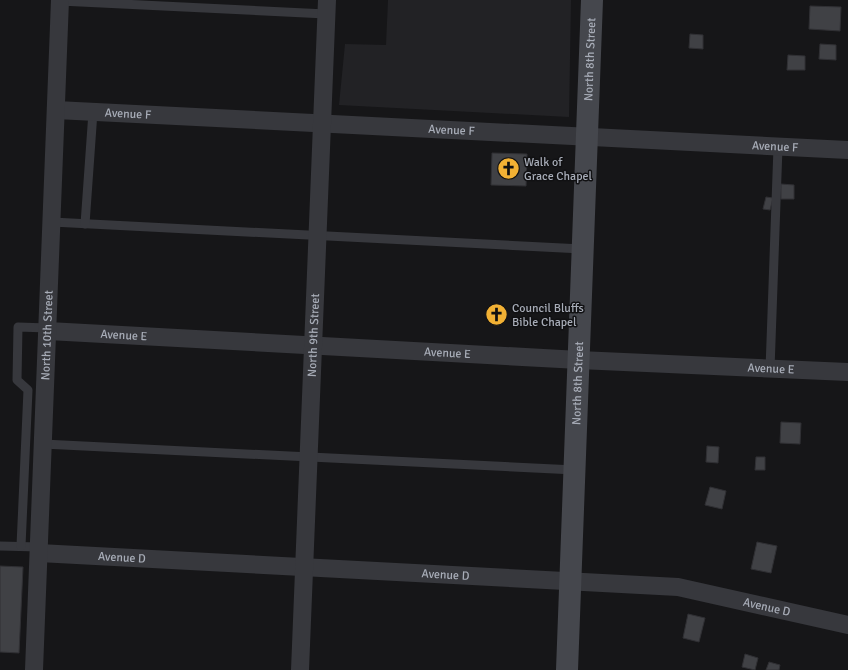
<svg xmlns="http://www.w3.org/2000/svg" width="848" height="670" font-family="Signika,sans-serif">
  <style>
    .built { fill: #222225 }
    .building { fill: #404145; stroke: #303034 }
    .lines { fill: none; stroke-linecap: round; stroke-linejoin: round }
    .service { stroke: #37383d; stroke-width: 9 }
    .minor { stroke: #37383d; stroke-width: 18 }
    .secondary { stroke: #45474d; stroke-width: 22 }
    .labels { text-anchor: middle; stroke-width: 3; stroke-linejoin: round; paint-order: stroke }
    .street-label { font-size: 12px; fill: #a8adb8; stroke: #111113 }
    .poi-label { font-size: 12px; fill: #a8adb8; stroke: #111113; text-anchor: start }
  </style>
  <rect width="100%" height="100%" fill="#161618"/>
  <path class="built" d="M388 0H571L569 117 339 105 345 44 386 45Z"/>
  <g class="building">
    <path d="M810 6 841 7 840 31 809 29Z"/>
    <path d="M690 34 703 35V49L689 48Z"/>
    <path d="M820 44 836 45V60L819 59Z"/>
    <path d="M788 55 805 56V70H787Z"/>
    <path d="M492 153 527 154 526 186 491 185Z"/>
    <path d="M781 184 794 185V199H781Z"/>
    <path d="M766 197 773 198 770 210 763 209Z"/>
    <path d="M781 422 801 423 800 444 780 443Z"/>
    <path d="M707 446 719 447 718 463 706 462Z"/>
    <path d="M756 457H765V470H755Z"/>
    <path d="M710 487 726 491 722 509 705 505Z"/>
    <path d="M757 542 777 546 771 573 751 569Z"/>
    <path d="M0 566 23 567 19 653 0 652Z"/>
    <path d="M688 614 705 618 699 642 683 638Z"/>
    <path d="M745 654 758 658 755 670 742 667Z"/>
    <path d="M769 662 780 665 779 670H766Z"/>
  </g>
  <g class="lines">
    <g class="service">
      <path d="M60 1 326 14"/>
      <path d="M52 222 582 249"/>
      <path d="M85 224 93 112"/>
      <path d="M770 369 778 147"/>
      <path d="M43 444 575 470"/>
      <path d="M0 546 39 547"/>
      <path d="M21 546 28 390 17 380 18 327 48 328"/>
    </g>
    <g class="minor">
      <path id="s1" d="M56 110 848 150"/>
      <path id="s2" d="M48 331 579 360 848 372"/>
      <path id="s3" d="M39 553 678 587 848 625"/>
      <path id="s4" d="M34 670 60 0"/>
      <path id="s5" d="M300 670 327 0"/>
    </g>
    <path class="secondary" id="s6" d="M567 670 592 0"/>
  </g>
  <defs>
    <symbol id="church-disc" viewBox="-11 -11 22 22"><circle r="9.5" fill="#f2b134" stroke="#111113"/><path d="M-1.2-6h2.4v3.5h3.3v2.4h-3.3V6h-2.4V-.1h-3.3v-2.4h3.3Z" fill="#111"/></symbol>
  </defs>
  <g fill-rule="evenodd">
    <use href="#church-disc" x="496" y="156" width="25" height="25"/>
    <use href="#church-disc" x="484" y="302" width="25" height="25"/>
  </g>
  <g class="labels">
    <g class="street-label">
      <text dy="4" stroke="none"><textPath href="#s6" startOffset="611">North 8th Street</textPath></text>
      <text dy="4" stroke="none"><textPath href="#s1" startOffset="72">Avenue F</textPath></text>
      <text dy="4" stroke="none"><textPath href="#s1" startOffset="396">Avenue F</textPath></text>
      <text dy="4" stroke="none"><textPath href="#s1" startOffset="720">Avenue F</textPath></text>
      <text dy="4" stroke="none"><textPath href="#s4" startOffset="335">North 10th Street</textPath></text>
      <text dy="4" stroke="none"><textPath href="#s2" startOffset="76">Avenue E</textPath></text>
      <text dy="4" stroke="none"><textPath href="#s5" startOffset="335">North 9th Street</textPath></text>
      <text dy="4" stroke="none"><textPath href="#s2" startOffset="400">Avenue E</textPath></text>
      <text dy="4" stroke="none"><textPath href="#s2" startOffset="724">Avenue E</textPath></text>
      <text dy="4" stroke="none"><textPath href="#s6" startOffset="287">North 8th Street</textPath></text>
      <text dy="4" stroke="none"><textPath href="#s3" startOffset="83">Avenue D</textPath></text>
      <text dy="4" stroke="none"><textPath href="#s3" startOffset="407">Avenue D</textPath></text>
      <text dy="4" stroke="none"><textPath href="#s3" startOffset="731">Avenue D</textPath></text>
    </g>
    <g class="poi-label">
      <text x="524" y="166">Walk of<tspan x="524" dy="14">Grace Chapel</tspan></text>
      <text x="512" y="312">Council Bluffs<tspan x="512" dy="14">Bible Chapel</tspan></text>
    </g>
  </g>
</svg>
